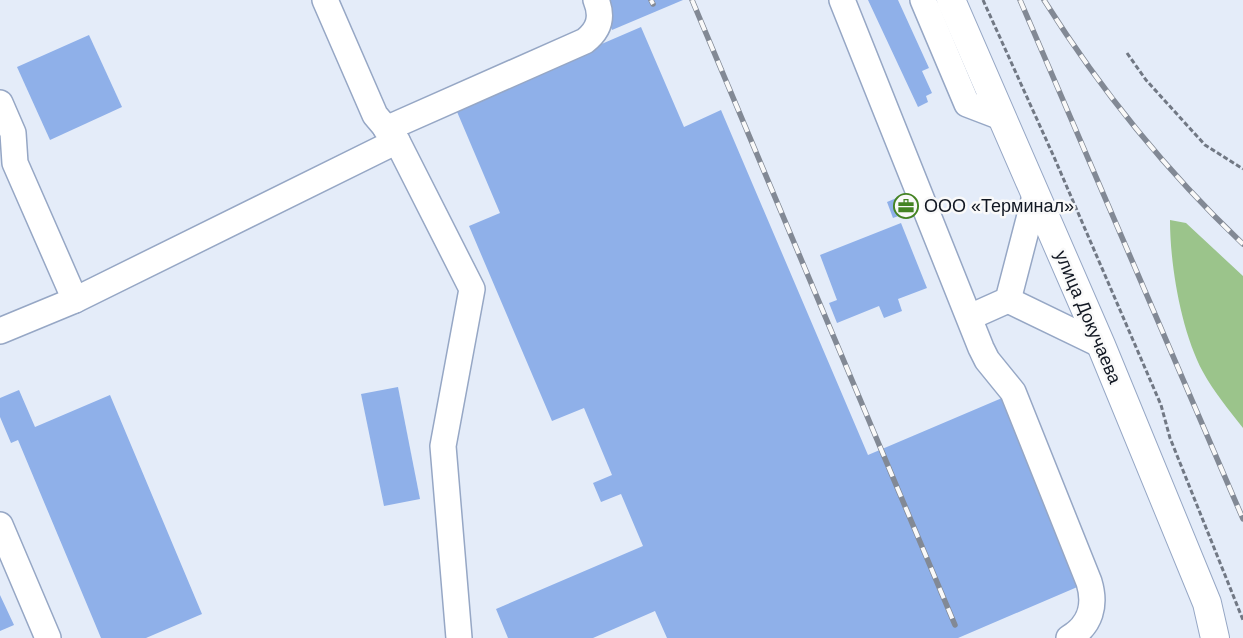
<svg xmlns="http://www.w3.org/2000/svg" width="1243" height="638" font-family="Helvetica,sans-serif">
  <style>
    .forest { fill: #9bc48b }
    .building { fill: #8fb0e9 }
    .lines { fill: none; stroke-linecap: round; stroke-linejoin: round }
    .minor-casing { stroke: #96a7c5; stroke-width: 28 }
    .major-casing { stroke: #96a7c5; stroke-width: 30 }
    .path { stroke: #717884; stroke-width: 3; stroke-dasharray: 5 2.5; stroke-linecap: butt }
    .minor { stroke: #fff; stroke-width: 25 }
    .major { stroke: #fff; stroke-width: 28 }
    .rail-casing { stroke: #828995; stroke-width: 5.5 }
    .rail { stroke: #f9f9f9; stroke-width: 4; stroke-dasharray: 11; stroke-linecap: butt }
    .labels { text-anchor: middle; stroke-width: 5; stroke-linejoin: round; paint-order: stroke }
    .poi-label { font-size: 18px; fill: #111722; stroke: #f9f9f9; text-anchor: start }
    .street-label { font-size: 18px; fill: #111722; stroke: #f9f9f9 }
  </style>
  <rect width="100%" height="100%" fill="#e4ecf9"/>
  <path class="forest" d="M1170 220 1186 223 1243 276V428C1229 410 1214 392 1203 372 1181 331 1170 265 1170 220Z"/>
  <g class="building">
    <path d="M599 0H683L612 30Z"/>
    <path d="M868 0H898L929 68 922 71 932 93 926 96 928 102 918 107Z"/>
    <path d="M641 27 684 127 721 110 868 455 1002 398 1082 585 958 638H667L655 611 593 638H508L496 609 643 546 621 494 601 502 593 483 612 475 584 408 552 421 469 226 500 213 455 107Z"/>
    <path d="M89 35 122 107 50 140 17 67Z"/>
    <path d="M913 191 922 213 906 219 904 214 893 218 887 202Z"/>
    <path d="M901 223 927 288 898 299 902 311 884 318 879 306 837 323 829 303 837 300 820 255Z"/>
    <path d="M398 387 420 499 384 506 361 394Z"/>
    <path d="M19 390 35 427 110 395 202 614 146 638H101L18 440 11 443 0 417V398Z"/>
    <path d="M0 595 14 625 0 631Z"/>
  </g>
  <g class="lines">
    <defs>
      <g id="minor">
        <path d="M325 0 375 115 397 141 472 289 443 446 459 638"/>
        <path d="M842 0 981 348 987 360 1013 392 1089 582C1096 605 1091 625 1069 638"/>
        <path d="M923 0 967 104 1001 117"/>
        <path d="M0 103 13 133 15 163 75 300"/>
        <path d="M386 129 585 41C599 30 603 17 596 0"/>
        <path d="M1008 300 1101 345"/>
        <path d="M970 317 1008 300 1035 196"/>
        <path d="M0 331 75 300 397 141"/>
        <path d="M0 525 48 638"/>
      </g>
      <path id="major" d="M951 0 1101 345 1207 603 1215 638"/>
    </defs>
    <use href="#minor" class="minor-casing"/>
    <use href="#major" class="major-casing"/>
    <g class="path">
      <path d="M983 0 1054 157 1161 405 1170 438 1243 620"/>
      <path d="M1127 53 1146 80 1205 145 1243 169"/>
    </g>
    <use href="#minor" class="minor"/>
    <use href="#major" class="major"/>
    <defs>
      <g id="rail">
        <path d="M651 0 653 4"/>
        <path d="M692 0 955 625"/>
        <path d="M1020 0 1243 519"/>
        <path d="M1044 0C1100 89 1167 172 1243 244"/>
      </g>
    </defs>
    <use href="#rail" class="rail-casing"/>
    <use href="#rail" class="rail"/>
  </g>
  <defs>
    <symbol id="office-ring" viewBox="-11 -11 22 22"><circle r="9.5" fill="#f9f9f9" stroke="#448323" stroke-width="1.5"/><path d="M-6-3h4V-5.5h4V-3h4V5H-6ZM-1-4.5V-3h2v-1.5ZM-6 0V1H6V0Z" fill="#448323"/></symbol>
  </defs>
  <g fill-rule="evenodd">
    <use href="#office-ring" x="892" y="192" width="28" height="28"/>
  </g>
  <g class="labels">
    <g class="poi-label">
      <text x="924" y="212">ООО «Терминал»</text>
    </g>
    <g class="street-label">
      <text transform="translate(1088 317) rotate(67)" y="6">улица Докучаева</text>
    </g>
  </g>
</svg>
